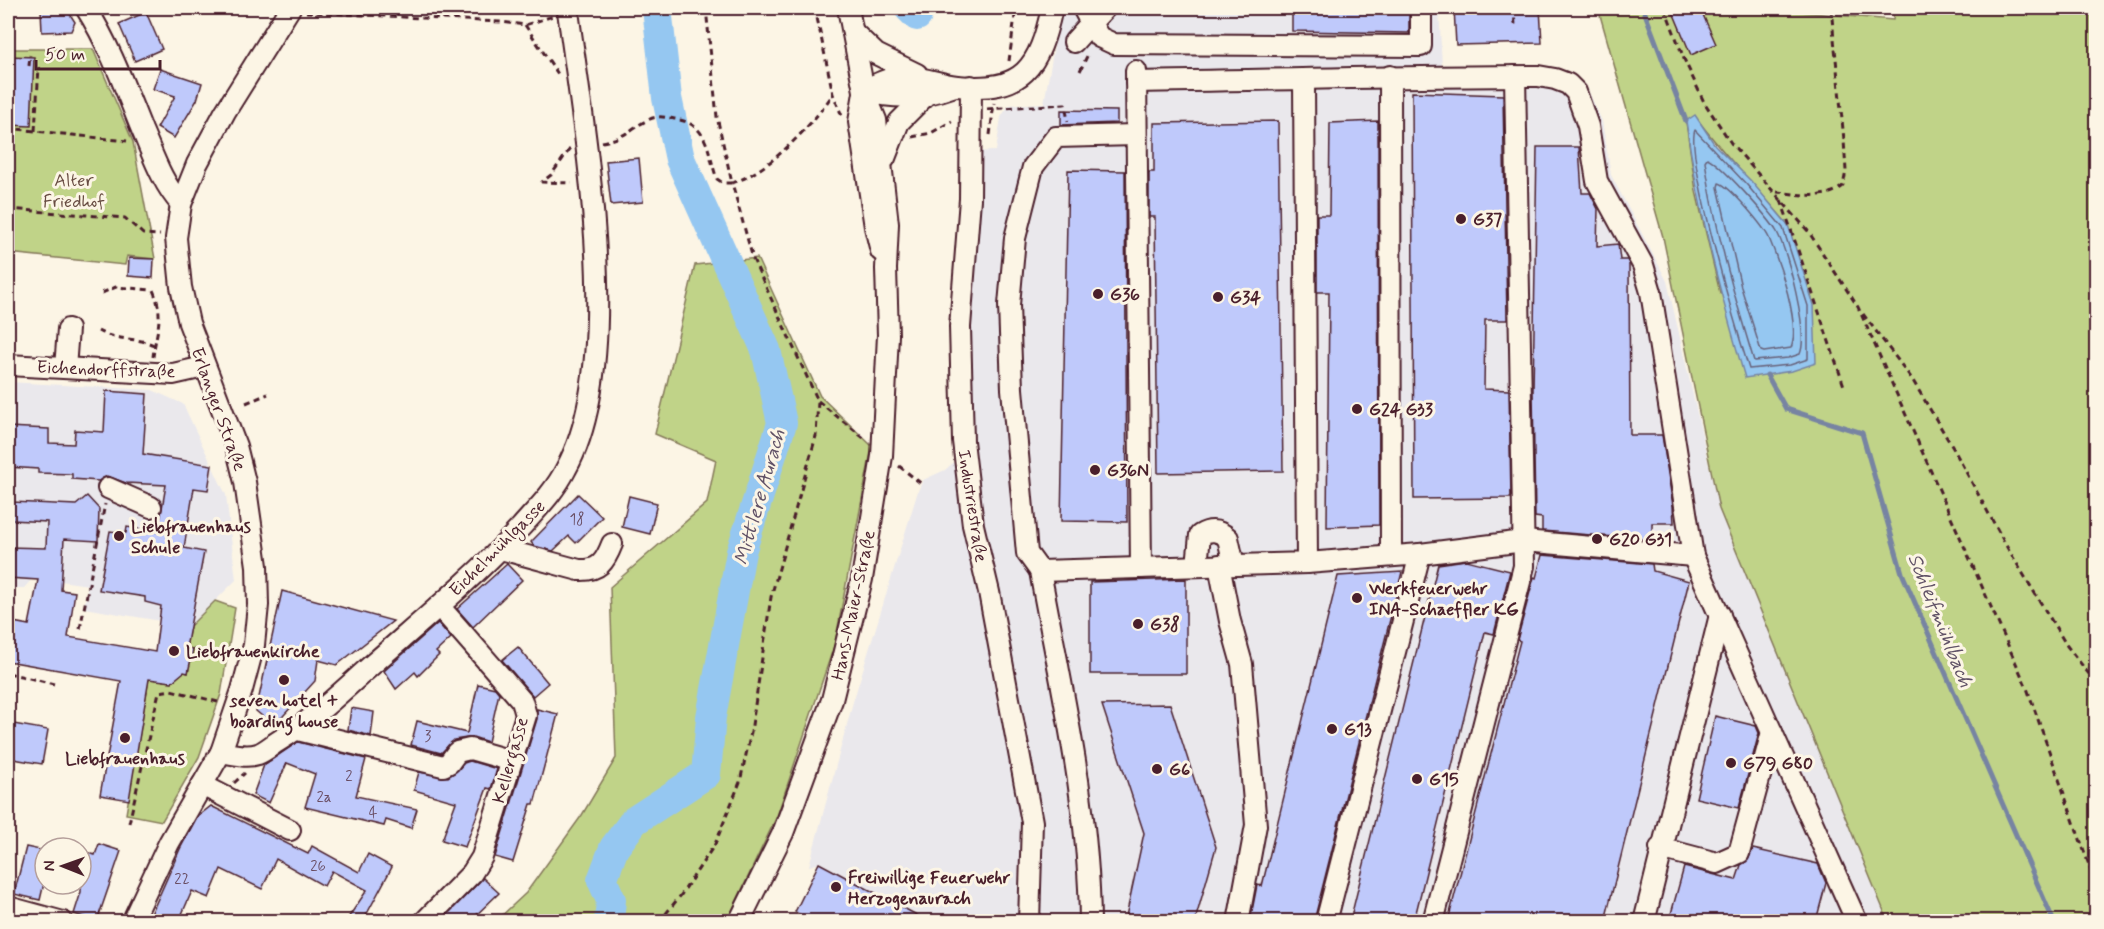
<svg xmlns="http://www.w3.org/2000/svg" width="2104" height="929" font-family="Mynerve,sans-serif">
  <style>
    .built { fill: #eae8ec }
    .green { fill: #c0d388; stroke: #85795a; stroke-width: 1.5; fill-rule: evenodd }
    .water { fill: #95c7f1; stroke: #7784a2; stroke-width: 1.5 }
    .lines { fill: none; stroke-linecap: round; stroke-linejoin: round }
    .shore { stroke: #68627a; stroke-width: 1.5 }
    .stream { stroke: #7784a2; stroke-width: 5 }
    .river { stroke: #95c7f1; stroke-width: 30 }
    .building { fill: #bfc9fb; stroke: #4a1f2b; stroke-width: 1.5 }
    .minor-casing { stroke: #4a1f2b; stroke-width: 24 }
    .path { stroke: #4a1f2b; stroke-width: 3; stroke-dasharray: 6 4.5; stroke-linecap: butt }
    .minor { stroke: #fcf5e5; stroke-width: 20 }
    .poi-dot { fill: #4a1f2b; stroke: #fcf5e5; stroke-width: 2 }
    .labels { text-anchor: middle; stroke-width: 6; stroke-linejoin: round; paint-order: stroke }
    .number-label { font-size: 15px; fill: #674a5f }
    .park-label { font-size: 18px; fill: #684c42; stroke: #fcf5e5 }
    .poi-label { font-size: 18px; font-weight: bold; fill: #4a1f2b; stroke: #fcf5e5; text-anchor: start }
    .street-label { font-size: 18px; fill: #4a1f2b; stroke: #fcf5e5 }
    .water-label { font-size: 20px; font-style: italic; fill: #605166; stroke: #fcf5e5 }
  </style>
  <rect width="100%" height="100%" fill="#fcf5e5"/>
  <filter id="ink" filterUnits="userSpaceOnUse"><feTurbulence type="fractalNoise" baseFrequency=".0167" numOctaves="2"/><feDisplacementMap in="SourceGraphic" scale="12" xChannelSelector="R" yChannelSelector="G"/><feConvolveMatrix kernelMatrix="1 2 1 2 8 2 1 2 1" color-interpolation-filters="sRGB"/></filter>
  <g filter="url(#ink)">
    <g class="built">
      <path d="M1061 8H1439L1442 67 1547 68 1576 78 1587 88 1602 121 1611 175 1667 281 1719 509 1888 921H928L820 863 809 866 853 702 918 491 923 480 945 470 954 462 958 453 965 152 996 151 1001 117 1009 105 1044 103Z"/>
      <path d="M8 382 152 390 183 404 226 495 236 580 190 626 84 608 88 585 34 577 24 588H8Z"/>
    </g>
    <g class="green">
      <path d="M1598 8H1753L1893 20 1894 8H2096V921H1888L1719 509 1663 237ZM1695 116C1723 155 1758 188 1788 225L1720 293 1696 191 1686 122Z"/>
      <path d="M8 49H93L133 142 155 259 127 256 125 265 8 253Z"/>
      <path d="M757 258 820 396 872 446 835 643 777 816 727 921H496L526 893 582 815 616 758 610 587 707 503 716 460 655 434 695 265Z"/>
      <path d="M215 601 235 608 221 694 199 757 162 821 126 814 149 679 158 680 159 675 164 681 172 682 182 671 188 673 193 650 186 648 190 626Z"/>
    </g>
    <path class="water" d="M1695 115 1715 145 1751 181 1788 225 1814 305 1816 363 1792 371 1745 378C1720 293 1698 209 1686 121Z"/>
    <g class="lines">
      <g class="shore">
        <path d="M1695 130 1747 185 1783 228 1808 306V359L1790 365 1749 369C1738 334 1685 155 1695 130Z"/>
        <path d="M1707 158C1720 163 1769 218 1777 232 1788 254 1809 333 1800 354L1788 358 1754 361C1734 295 1715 229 1705 161Z"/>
        <path d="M1719 183C1730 186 1764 227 1769 238 1779 262 1801 324 1791 348L1764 352 1761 351 1741 287 1718 187Z"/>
      </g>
      <g class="stream">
        <path d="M1643 8 1686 121"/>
        <path d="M1767 375 1786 409 1862 433 1902 573 2054 922"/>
      </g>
      <g class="river">
        <path d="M909 8 917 16"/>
        <path d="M609 922 611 900 602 880 614 848 634 821 706 774 711 717 741 552 782 423 766 350 680 159 667 98 657 8"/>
      </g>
    </g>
    <g class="building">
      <path d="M66 8 75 22 71 31 42 32 41 9Z"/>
      <path d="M1292 8H1409V33L1292 31Z"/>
      <path d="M1454 8H1540L1542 43 1456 45Z"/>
      <path d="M1684 8H1700L1716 44 1691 55 1673 12Z"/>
      <path d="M146 12 162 49 135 61 119 24Z"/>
      <path d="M8 56 34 57 31 126 8 125Z"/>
      <path d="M160 69 202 83 197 100 174 138 157 128 175 96 153 89Z"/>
      <path d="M1412 92 1503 95 1507 320H1485L1484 389 1509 390 1511 498 1414 499Z"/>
      <path d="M1061 110 1117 111V123L1061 125Z"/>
      <path d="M1278 121 1283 471 1158 473 1155 217H1149V172H1154V123Z"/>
      <path d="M1378 121 1379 525 1327 527 1329 292H1317V215H1329L1330 123Z"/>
      <path d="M1537 147H1579L1582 193H1590L1598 209 1597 246 1618 244 1620 260H1627L1629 264 1630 435H1662L1673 506 1674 523H1652V540L1542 531V518L1535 517 1533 390Z"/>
      <path d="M639 158 643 202 611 205 606 161Z"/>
      <path d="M1068 170 1125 171 1127 522 1061 521Z"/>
      <path d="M129 258 154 259 153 278 128 276Z"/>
      <path d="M106 391 147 394 143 454 212 465 208 490 194 488 184 548 204 552 186 648 193 649 188 673 184 672 172 682 149 679 129 800 100 795 121 681 8 661V621L29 625 38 580 8 578V547L46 548 47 522 12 520V502L76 505 87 496 99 509 98 541 64 539 61 590 75 592 68 637 155 652 161 606 145 602V597L99 590 110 531 126 533 127 527 158 532 166 485 126 483 107 476 99 481 72 479V474L38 473V469L8 467V427L49 429V443L74 444 75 430 104 432Z"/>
      <path d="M578 494 602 517 576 543 569 536 553 551 534 546 531 542Z"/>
      <path d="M629 496 657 503 650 534 622 527Z"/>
      <path d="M1542 555 1652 564 1653 571 1689 581 1605 921H1448L1520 641 1517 640 1534 577 1536 578Z"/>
      <path d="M1466 560 1510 571 1494 634 1485 632 1414 921H1350L1438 564Z"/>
      <path d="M507 564 522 580 473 627 457 609Z"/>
      <path d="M1402 572 1314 921H1250L1257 885 1262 886 1338 576Z"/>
      <path d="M1186 579V674H1090V582Z"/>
      <path d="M282 591 393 621 337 665 318 660 315 681 274 726 256 711Z"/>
      <path d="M438 623 451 638 436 652 439 655 418 676 415 672 396 689 384 671Z"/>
      <path d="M518 647 548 683 533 696 502 660Z"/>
      <path d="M478 684 495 688 499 693 488 742 473 737 454 740 441 753 411 745 417 721 467 733Z"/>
      <path d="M1170 704 1216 847 1195 921H1125L1144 833 1102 705Z"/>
      <path d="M351 708 374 712 371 736 348 730Z"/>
      <path d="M537 709 558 714 534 804H531L513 862 495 857 537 719Z"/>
      <path d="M1715 716 1756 726 1759 733 1739 808 1696 798Z"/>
      <path d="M8 723 48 730 42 764 8 758Z"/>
      <path d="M298 742 366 759 356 796 417 809 411 828 386 820 384 826 305 807 315 774 287 763 269 803 253 795 264 765Z"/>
      <path d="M470 761 497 769 491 789 487 788 465 847 442 840 456 802 414 790 419 772 448 777 458 770 464 763Z"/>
      <path d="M211 806 308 854 312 846 359 872 368 854 392 867 363 921H346L367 890 332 871 324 886 276 859 262 889 221 869 209 898 192 891 179 921H148L180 849 197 817Z"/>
      <path d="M99 844 121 851 97 921 74 914 81 892V875L89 853 95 855Z"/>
      <path d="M26 847 45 851V879L40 900 14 894Z"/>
      <path d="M1753 849 1818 864 1826 883 1816 921H1669L1684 867 1736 880 1741 865 1748 860Z"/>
      <path d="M819 863 928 921H813L795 912Z"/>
      <path d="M483 878 499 893 470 921H441Z"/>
    </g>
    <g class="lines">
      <defs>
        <g id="minor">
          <path d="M86 8C110 46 125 88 142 130 153 155 162 183 181 204"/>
          <path d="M1105 8 1091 23 1099 37 1114 44 1421 46V8"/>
          <path d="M853 32 876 54 917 74"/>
          <path d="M1074 42 1091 23 1083 8"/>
          <path d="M1136 71 1141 568"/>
          <path d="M1390 76 1391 556"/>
          <path d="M1136 82C1270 80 1404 76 1538 76L1555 79 1568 84 1576 92 1588 126 1597 181 1643 265 1651 292 1693 556 1524 541 1420 554"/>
          <path d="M971 86 970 199 960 327 963 441 973 525 989 592 1032 822 1029 922"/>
          <path d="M864 91C876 84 889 77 903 77 922 76 939 84 957 86 1024 93 1039 67 1052 8"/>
          <path d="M864 91C900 100 921 98 955 86"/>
          <path d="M864 93 859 122 875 227 881 251"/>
          <path d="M1136 135 1056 137 1033 167 1015 238 1009 305 1012 389 1027 553 1040 571 1307 563 1304 80"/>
          <path d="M885 158 899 122 924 97"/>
          <path d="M8 365 173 374 204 367"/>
          <path d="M65 368 68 329"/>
          <path d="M108 488 151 507"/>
          <path d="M501 549 579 570C599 571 605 562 612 544"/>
          <path d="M1693 556 1857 922"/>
          <path d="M1307 563 1420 554 1326 922"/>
          <path d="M1219 565 1230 621 1242 664 1256 825 1238 922"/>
          <path d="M1197 566 1200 535C1210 529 1219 530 1228 538L1234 565"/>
          <path d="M1040 571C1061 687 1089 803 1090 922"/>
          <path d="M298 730 443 766 449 763 457 752 470 749 512 761"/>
          <path d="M221 752C232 754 246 758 258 754 264 752 271 746 277 742 313 720 343 690 374 663 424 619 476 576 521 527 537 509 555 491 566 469 626 360 584 132 568 11"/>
          <path d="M202 785 290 830"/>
          <path d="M1660 848 1717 863 1739 853 1772 732"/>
          <path d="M8 907 63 922"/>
          <path d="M132 922 169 843 221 752 242 690 254 645 258 605 257 566 245 482 236 446 189 323 181 287 176 238 181 204 197 164 225 112 290 8"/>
          <path d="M424 922 472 873 482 857 526 715 522 701 439 606"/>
          <path d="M739 922 783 833 832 700 862 579 882 456 888 335 886 269 888 224 876 120 864 91 848 8"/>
          <path d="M1433 922 1524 566 1515 76"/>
          <path d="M1644 922 1720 615"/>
        </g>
      </defs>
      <use href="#minor" class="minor-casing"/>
      <g class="path">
        <path d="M815 8 833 94 842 116"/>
        <path d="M1514 8 1515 26"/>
        <path d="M1665 8 1684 59 1704 102 1731 143 1808 231 1858 307 2027 688 2096 885"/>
        <path d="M306 12 501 22 525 25 553 16"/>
        <path d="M525 25 558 74"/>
        <path d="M1009 61 1016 8"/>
        <path d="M29 66 30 55"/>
        <path d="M1080 71 1088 54"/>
        <path d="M987 109 1065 104 1068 121"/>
        <path d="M8 128 127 141"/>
        <path d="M35 131 39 67"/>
        <path d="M990 135 994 103"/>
        <path d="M912 137 931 133 952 121"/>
        <path d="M602 142C628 137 627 130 648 120 657 115 665 117 675 119 709 124 707 151 717 179L723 183H732L717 117 706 8"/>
        <path d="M570 149 551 175 542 182 572 183"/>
        <path d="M8 184 15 129"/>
        <path d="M1777 192C1799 194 1825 201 1843 186L1846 171 1844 140 1831 8"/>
        <path d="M1781 200 1844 386"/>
        <path d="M8 209 125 218 143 234 160 235"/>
        <path d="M8 286 18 287"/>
        <path d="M102 293 116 287 153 290C165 317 156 330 153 357"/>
        <path d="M1863 314 1912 379 1953 448 2008 549 2067 646 2096 683"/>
        <path d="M8 329 13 330"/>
        <path d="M98 331C116 341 136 337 154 345"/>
        <path d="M818 401 865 439"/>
        <path d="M246 403 268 394"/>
        <path d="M899 466 923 485"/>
        <path d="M80 629 105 504"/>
        <path d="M8 673 54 684"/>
        <path d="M234 783 245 773"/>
        <path d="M129 823 159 692 171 690 218 702"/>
        <path d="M659 922 681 895 715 844 740 782 751 732 771 597 816 436 818 401 753 259 732 183C769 172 812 125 833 94"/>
      </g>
      <use href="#minor" class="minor"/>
    </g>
  </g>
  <g class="poi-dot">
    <circle cx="1461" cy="219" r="6"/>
    <circle cx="1098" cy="294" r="6"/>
    <circle cx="1218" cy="297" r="6"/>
    <circle cx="1357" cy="409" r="6"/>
    <circle cx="1095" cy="470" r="6"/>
    <circle cx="119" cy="536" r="6"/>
    <circle cx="1597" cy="539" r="6"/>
    <circle cx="1357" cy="598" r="6"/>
    <circle cx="1138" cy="624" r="6"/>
    <circle cx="174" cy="651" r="6"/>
    <circle cx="284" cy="680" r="6"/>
    <circle cx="1332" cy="729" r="6"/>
    <circle cx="125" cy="738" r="6"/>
    <circle cx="1731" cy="763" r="6"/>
    <circle cx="1157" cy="769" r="6"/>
    <circle cx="1417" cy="779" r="6"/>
    <circle cx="836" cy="887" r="6"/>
  </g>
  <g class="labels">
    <g class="number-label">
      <text x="577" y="524">18</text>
      <text x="428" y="741">3</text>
      <text x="349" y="781">2</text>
      <text x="324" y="802">2a</text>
      <text x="373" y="817">4</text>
      <text x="318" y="871">26</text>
      <text x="182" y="884">22</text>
    </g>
    <g class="park-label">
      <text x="74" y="186">Alter<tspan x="74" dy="21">Friedhof</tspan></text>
    </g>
    <g class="poi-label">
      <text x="1473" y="225">G37</text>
      <text x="1110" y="300">G36</text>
      <text x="1230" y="303">G34</text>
      <text x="1369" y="415">G24 G33</text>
      <text x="1107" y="476">G36N</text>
      <text x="131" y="532">Liebfrauenhaus<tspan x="131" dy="21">Schule</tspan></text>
      <text x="1609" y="545">G20 G31</text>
      <text x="1369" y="594">Werkfeuerwehr<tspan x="1369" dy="21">INA-Schaeffler KG</tspan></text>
      <text x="1150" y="630">G38</text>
      <text x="186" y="657">Liebfrauenkirche</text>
      <text x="284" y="706" text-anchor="middle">seven hotel +<tspan x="284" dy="21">boarding house</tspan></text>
      <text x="1344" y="735">G13</text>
      <text x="125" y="764" text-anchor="middle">Liebfrauenhaus</text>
      <text x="1743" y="769">G79 G80</text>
      <text x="1169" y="775">G6</text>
      <text x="1429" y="785">G15</text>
      <text x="848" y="883">Freiwillige Feuerwehr<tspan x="848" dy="21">Herzogenaurach</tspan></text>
    </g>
    <g class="street-label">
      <text transform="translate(106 369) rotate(2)" y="6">Eichendorffstraße</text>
      <text transform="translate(219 409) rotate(70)" y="6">Erlanger Straße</text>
      <text transform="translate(973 506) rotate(81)" y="6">Industriestraße</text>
      <text transform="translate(497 548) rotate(-45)" y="6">Eichelmühlgasse</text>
      <text transform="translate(853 605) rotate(-78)" y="6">Hans-Maier-Straße</text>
      <text transform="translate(510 760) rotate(-74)" y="6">Kellergasse</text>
    </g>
    <g class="water-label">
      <text transform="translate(759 497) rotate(-74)" y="7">Mittlere Aurach</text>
      <text transform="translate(1941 620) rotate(68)" y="7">Schleifmühlbach</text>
    </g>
  </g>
  <rect width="2104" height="929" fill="none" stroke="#fcf5e5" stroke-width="30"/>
  <rect x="15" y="15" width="2074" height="899" fill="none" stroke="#4a1f2b" stroke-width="2" filter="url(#ink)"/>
  <g transform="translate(63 866) rotate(271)"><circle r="28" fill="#fcf5e5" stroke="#b59f9b" stroke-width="1.5"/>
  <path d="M0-4.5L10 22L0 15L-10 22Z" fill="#4a1f2b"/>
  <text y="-9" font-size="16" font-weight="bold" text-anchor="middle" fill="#4a1f2b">N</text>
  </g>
  <path d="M36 60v9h124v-9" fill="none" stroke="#4a1f2b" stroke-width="3"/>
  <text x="45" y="60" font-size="18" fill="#4a1f2b" stroke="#fcf5e5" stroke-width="4.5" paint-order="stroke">50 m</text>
</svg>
